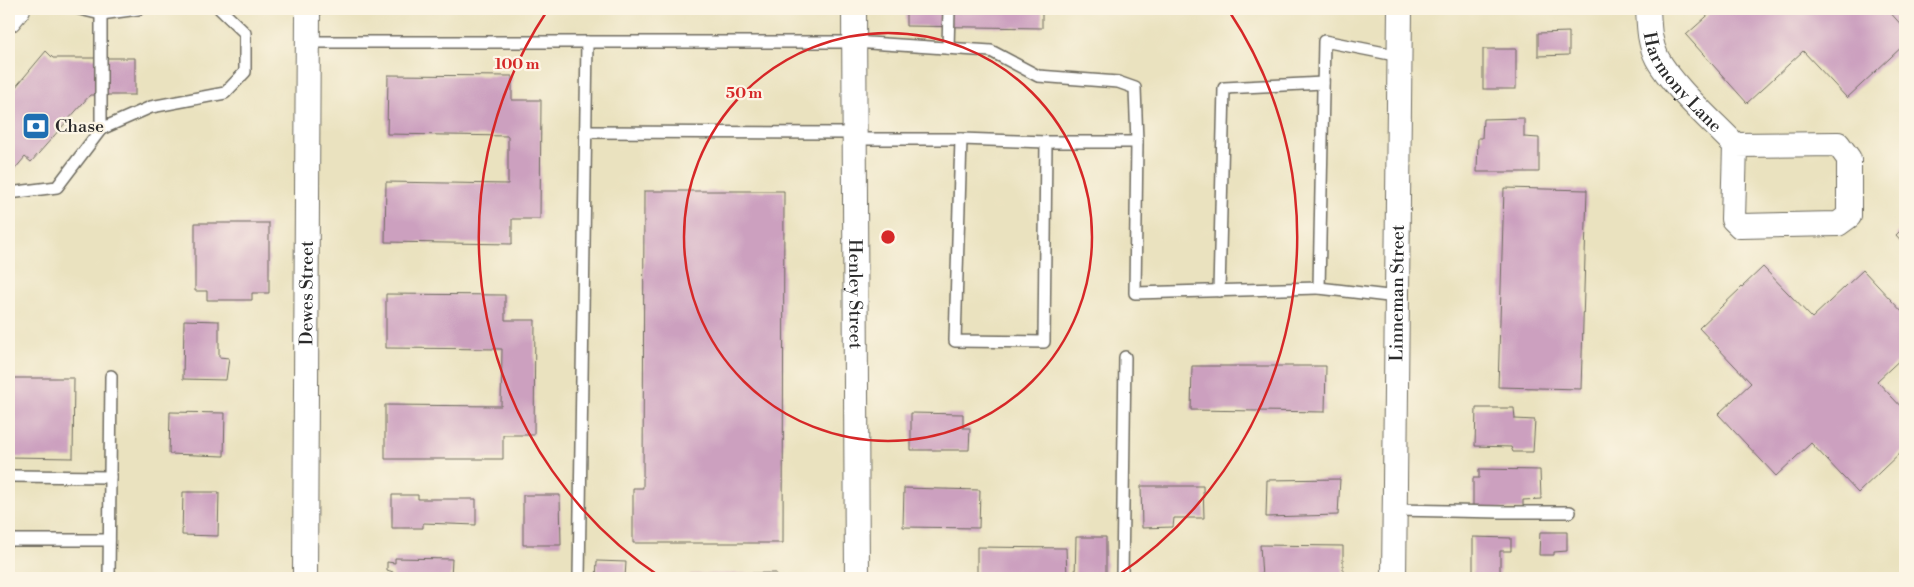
<svg xmlns="http://www.w3.org/2000/svg" width="1914" height="587" font-family="'Libre Bodoni',serif">
  <style>
    .building { fill: #cca0bf }
    .lines { fill: none; stroke-linecap: round; stroke-linejoin: round }
    .service-casing { stroke: #6e6b5f; stroke-width: 14 }
    .minor-casing { stroke: #6e6b5f; stroke-width: 26 }
    .service { stroke: #fff; stroke-width: 11 }
    .minor { stroke: #fff; stroke-width: 24 }
    .rail-casing { stroke: #2b2b2b; stroke-width: 5.5 }
    .rail { stroke: #fcf5e5; stroke-width: 4; stroke-dasharray: 11; stroke-linecap: butt }
    .ring { fill: none; stroke: #d62828; stroke-width: 2.5 }
    .labels { text-anchor: middle; stroke-width: 4.5; stroke-linejoin: round; paint-order: stroke }
    .street-label { font-size: 18px; fill: #2b2b2b; stroke: #fcf5e5 }
    .poi-label { font-size: 18px; fill: #2b2b2b; stroke: #fcf5e5; text-anchor: start }
    .centre { fill: #d62828; stroke: #fcf5e5; stroke-width: 2.5 }
    .ring-label { font-size: 15px; text-anchor: middle; font-weight: bold; fill: #d62828; stroke: #fcf5e5; stroke-width: 4.5; stroke-linejoin: round; paint-order: stroke }
  </style>
  <rect width="100%" height="100%" fill="#fcf5e5"/>
  <filter id="ink" filterUnits="userSpaceOnUse"><feTurbulence type="fractalNoise" baseFrequency=".02" numOctaves="2"/><feDisplacementMap in="SourceGraphic" scale="10" xChannelSelector="R" yChannelSelector="G"/><feConvolveMatrix kernelMatrix="1 2 1 2 8 2 1 2 1" color-interpolation-filters="sRGB"/></filter>
  <filter id="wash" filterUnits="userSpaceOnUse"><feTurbulence type="fractalNoise" baseFrequency=".0096" numOctaves="4" result="noise"/><feDisplacementMap in="SourceGraphic" scale="20" xChannelSelector="R" yChannelSelector="G"/><feGaussianBlur stdDeviation="1.12" result="paint"/><feColorMatrix in="noise" values="0 0 0 0 0 0 0 0 0 0 0 0 0 0 0 0 0 1.4 0 .05"/><feComposite in="paint" operator="in"/></filter>
  <g filter="url(#wash)">
    <rect width="100%" height="100%" fill="#eae2bf"/>
    <g id="blocks">
      <g class="building">
        <path d="M906 9H1042V28L906 26Z"/>
        <path d="M1715 9H1887L1905 29V44L1847 98 1803 51 1747 103 1686 35Z"/>
        <path d="M1569 32V55L1538 56V33Z"/>
        <rect x="1483" y="49" width="33" height="40"/>
        <path d="M46 51 53 58H135V95H90L31 162 25 157 9 176V95Z"/>
        <path d="M388 75 512 76V100H541L540 219H512V244L385 242 386 182 508 184V136L387 134Z"/>
        <path d="M1524 118V137L1539 138V172H1477L1478 138H1482L1483 119Z"/>
        <path d="M1504 188 1587 190 1581 389 1498 387Z"/>
        <path d="M644 191H784L783 543H633V488H643Z"/>
        <path d="M195 223H269V293H252V300H207V291H195Z"/>
        <path d="M1905 226V245L1896 235Z"/>
        <path d="M1763 267 1812 318 1863 270 1905 315V355L1877 381 1905 411V448L1858 493 1811 443 1776 476 1718 414 1751 383 1699 328Z"/>
        <path d="M386 294 505 295V320H535L534 435H503V459H385V405L501 406 502 349 386 348Z"/>
        <path d="M184 320 219 321V357L229 358 226 380 183 379Z"/>
        <path d="M1192 366H1326L1325 412 1191 410Z"/>
        <path d="M9 378H74L73 458 9 457Z"/>
        <path d="M1476 408H1514L1515 419 1535 420 1533 452H1513L1511 447 1475 446Z"/>
        <path d="M170 412 225 413 224 456 169 454Z"/>
        <path d="M911 413 963 414V428H970L969 450H911Z"/>
        <path d="M1479 469 1540 470 1541 499 1523 500V509H1473V478H1479Z"/>
        <path d="M1340 479 1338 515 1266 517 1267 480Z"/>
        <path d="M1141 486H1203L1204 518H1174L1173 527 1142 528Z"/>
        <path d="M904 488 980 490 979 528 903 527Z"/>
        <path d="M183 492H219L218 536 182 535Z"/>
        <path d="M392 495H418V499H476V525L423 523V528H392Z"/>
        <path d="M523 495H560L561 545H523Z"/>
        <path d="M1540 532H1567V551L1554 552V555H1539Z"/>
        <path d="M1076 537H1106V578H1075Z"/>
        <path d="M1473 537 1511 538V551H1500V578H1473Z"/>
        <path d="M1260 545 1343 546V578H1262Z"/>
        <path d="M977 547 1066 548 1067 578H977Z"/>
        <path d="M395 558 452 559 451 578H394L393 572 387 570V562L395 563Z"/>
        <path d="M597 561 626 562 625 578H596Z"/>
        <path d="M776 573V578H690V574Z"/>
      </g>
    </g>
  </g>
  <g filter="url(#ink)">
    <use href="#blocks" fill-opacity="0" stroke="#6e6b5f" stroke-width="1"/>
    <g class="lines">
      <defs>
        <g id="service">
          <path d="M80 9 101 14 138 9"/>
          <path d="M101 14V129"/>
          <path d="M308 42H854L991 51 1038 76 1118 82 1135 88 1137 142"/>
          <path d="M948 48 949 9"/>
          <path d="M585 132 854 133"/>
          <path d="M854 139H961L955 341 1044 342 1046 142H1137L1135 293 1319 288 1324 41 1400 56"/>
          <path d="M961 139 1046 142"/>
          <path d="M9 193 57 187 101 129 151 107 225 93 245 72V33L220 9"/>
          <path d="M1319 288 1397 297"/>
          <path d="M1219 291 1224 88 1323 83"/>
          <path d="M9 476 110 477"/>
          <path d="M1395 510 1501 512H1570"/>
          <path d="M9 540H109"/>
          <path d="M109 578 111 376"/>
          <path d="M579 578 587 42"/>
          <path d="M1122 578 1125 357"/>
        </g>
        <g id="minor">
          <path id="s1" d="M854 9 857 578"/>
          <path id="s2" d="M1648 9C1649 26 1649 42 1657 58 1672 86 1712 121 1735 145L1733 219 1740 226 1838 224 1849 216V159L1838 144 1735 145"/>
          <path d="M9 20 18 9"/>
          <path id="s3" d="M305 578 308 9"/>
          <path id="s4" d="M1394 578 1400 9"/>
        </g>
      </defs>
      <use href="#service" class="service-casing"/>
      <use href="#minor" class="minor-casing"/>
      <use href="#service" class="service"/>
      <use href="#minor" class="minor"/>
      <defs>
        <path id="rail" d="M1899 578 1905 576"/>
      </defs>
      <use href="#rail" class="rail-casing"/>
      <use href="#rail" class="rail"/>
    </g>
  </g>
  <g class="ring">
    <circle cx="888" cy="237" r="204"/>
    <path d="M662 578A409 409 0 0 1 547 11M1229 11A409 409 0 0 1 1114 578"/>
  </g>
  <defs>
    <symbol id="bank-square" viewBox="-11 -11 22 22"><rect x="-9" y="-9" width="18" height="18" rx="4" fill="#1f6fb2" stroke="#fcf5e5"/><path d="M-6-4H6V4H-6ZM0-2.3a2.3 2.3 0 1 0 0 4.6a2.3 2.3 0 1 0 0-4.6Z" fill="#fff"/></symbol>
  </defs>
  <g fill-rule="evenodd">
    <use href="#bank-square" x="20" y="110" width="32" height="32"/>
  </g>
  <g class="labels">
    <g class="street-label">
      <text dy="6" stroke="none"><textPath href="#s2" startOffset="84">Harmony Lane</textPath></text>
      <text dy="6" stroke="none"><textPath href="#s3" startOffset="285">Dewes Street</textPath></text>
      <text dy="6" stroke="none"><textPath href="#s1" startOffset="285">Henley Street</textPath></text>
      <text dy="6" stroke="none"><textPath href="#s4" startOffset="285">Linneman Street</textPath></text>
    </g>
    <g class="poi-label">
      <text x="55" y="132">Chase</text>
    </g>
  </g>
  <circle cx="888" cy="237" r="8" class="centre"/>
  <g class="ring-label">
    <text x="517" y="69">100 m</text>
    <text x="744" y="98">50 m</text>
  </g>
  <rect width="1914" height="587" fill="none" stroke="#fcf5e5" stroke-width="30"/>
</svg>
